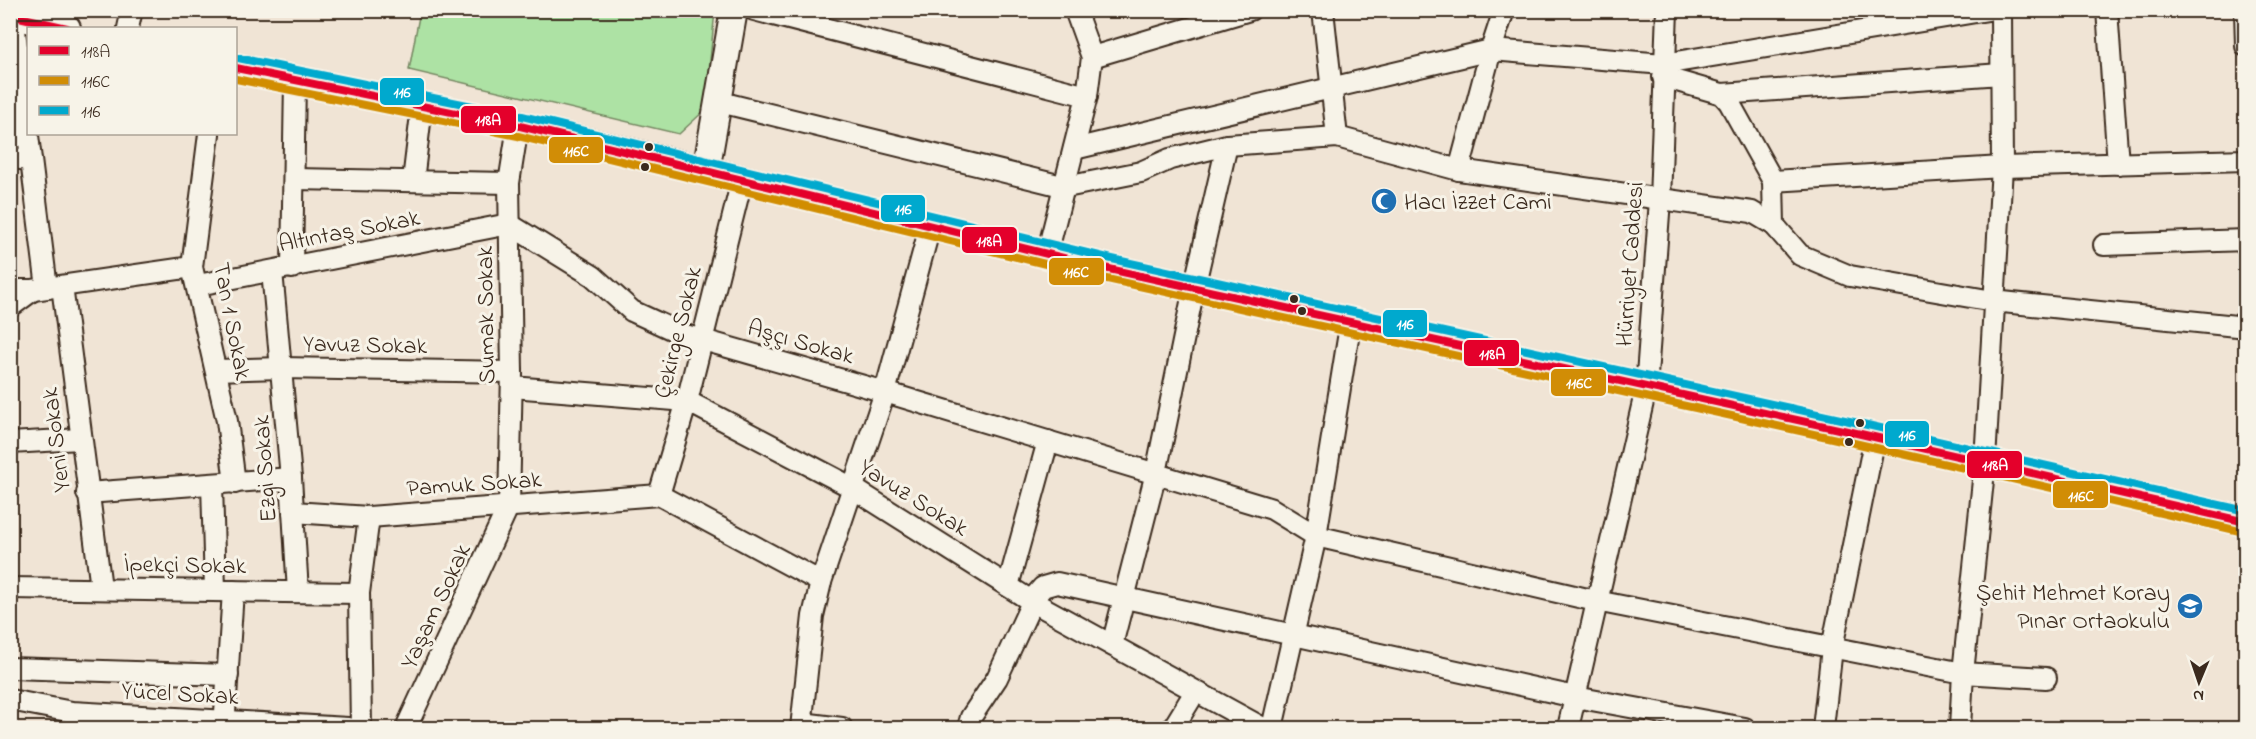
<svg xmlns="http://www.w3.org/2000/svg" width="2256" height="739" font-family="'Indie Flower',sans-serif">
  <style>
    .green { fill: #ade2a4; stroke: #748661; stroke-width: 1.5 }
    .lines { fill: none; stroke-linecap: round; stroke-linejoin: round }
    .minor-casing { stroke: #3b2a1e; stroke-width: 24 }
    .tertiary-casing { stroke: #3b2a1e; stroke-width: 30 }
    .minor { stroke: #f7f3e8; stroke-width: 20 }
    .tertiary { stroke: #f7f3e8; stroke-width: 26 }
    .bus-1-casing { stroke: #f7f3e8; stroke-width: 12 }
    .bus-2-casing { stroke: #f7f3e8; stroke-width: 12 }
    .bus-3-casing { stroke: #f7f3e8; stroke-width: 12 }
    .bus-1 { stroke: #e4002b; stroke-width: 8 }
    .bus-2 { stroke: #d18d06; stroke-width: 8 }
    .bus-3 { stroke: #00a9ce; stroke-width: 8 }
    .bus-dot { fill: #3b2a1e; stroke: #f7f3e8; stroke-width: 2 }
    .labels { text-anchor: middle; stroke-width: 6; stroke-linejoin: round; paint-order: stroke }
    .poi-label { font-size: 24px; fill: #3b2a1e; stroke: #f7f3e8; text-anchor: start }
    .street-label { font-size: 24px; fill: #3b2a1e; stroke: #f7f3e8 }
    .line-badge { stroke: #f7f3e8; stroke-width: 2 }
    .badge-label { font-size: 16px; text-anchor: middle; font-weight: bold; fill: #fff }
  </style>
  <rect width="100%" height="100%" fill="#f0e4d5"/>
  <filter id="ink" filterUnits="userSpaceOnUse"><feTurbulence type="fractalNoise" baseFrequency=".0167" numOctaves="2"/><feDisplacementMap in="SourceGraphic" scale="12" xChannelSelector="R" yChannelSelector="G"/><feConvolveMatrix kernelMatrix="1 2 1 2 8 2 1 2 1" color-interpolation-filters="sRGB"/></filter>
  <g filter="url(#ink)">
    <path class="green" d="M420 11H715L705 110 679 134 409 70Z"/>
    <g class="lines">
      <defs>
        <g id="minor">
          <path d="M754 10 1087 96 1047 254"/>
          <path d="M1075 10 1092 57 1087 96"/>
          <path d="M1323 10 1337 137"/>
          <path d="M2107 10 2118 164"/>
          <path d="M2245 10 2246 46"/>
          <path d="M13 15 47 288"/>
          <path d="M128 28 132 10"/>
          <path d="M1092 57 1250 10"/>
          <path d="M1663 77 1722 94 1729 102 1773 181 1774 225"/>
          <path d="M1722 94 2001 74"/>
          <path d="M720 102 1066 187 1141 172 1170 159 1227 145 1337 137 1459 170 1752 212 1774 225 1800 255 1850 276 1993 301 2246 327"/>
          <path d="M209 134 192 267 227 421 235 483"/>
          <path d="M1074 149 1491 50 1664 64 1988 10"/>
          <path d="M10 158 31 160"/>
          <path d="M1459 170 1491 50 1504 10"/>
          <path d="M294 179 509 183"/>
          <path d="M413 181 422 106"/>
          <path d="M1773 181 2002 167 2246 160"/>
          <path d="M2104 245 2246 240"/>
          <path d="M292 268 295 80"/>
          <path d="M272 271 291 478 298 592"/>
          <path d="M198 285 509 224 593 276 632 311 682 334 885 392 1272 509 1316 536 1596 601 1963 673 2046 678"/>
          <path d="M62 286 101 588"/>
          <path d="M10 290H33L192 267"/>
          <path d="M10 307 33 290"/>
          <path d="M217 370 281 368 512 372"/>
          <path d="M512 387 687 401 851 487 1033 602 1263 728"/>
          <path d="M10 443 80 439"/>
          <path d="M212 484 215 590"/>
          <path d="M87 493 291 478"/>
          <path d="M659 495 821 582 885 392 930 227"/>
          <path d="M659 495 687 401 742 180"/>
          <path d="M293 512 369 517 659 495"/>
          <path d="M1008 586 1048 441"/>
          <path d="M10 588 359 593"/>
          <path d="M1112 645 1156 473 1194 288 1227 145"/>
          <path d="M10 668 228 675"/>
          <path d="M10 700 72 712 348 728"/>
          <path d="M802 723 842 728"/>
          <path d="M224 728 233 591"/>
          <path d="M361 728 359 593 369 517"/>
          <path d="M406 728 509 505 512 372 509 183 518 126"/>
          <path d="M801 728 813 616 821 582"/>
          <path d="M968 728 971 717 997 678 1035 596 1043 587 1057 583 1575 697 1745 728"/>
          <path d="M1173 728 1195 692"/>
          <path d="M1272 728 1316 536 1351 320"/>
          <path d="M1568 728 1646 389 1660 200 1667 10"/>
          <path d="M1823 728 1832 648 1875 437"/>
          <path d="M1960 728 1963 673 1985 461 2002 167 2001 10"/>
        </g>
        <g id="tertiary">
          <path d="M10 15 67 28"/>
          <path d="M236 68C330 88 425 105 520 126 745 177 968 239 1194 288 1545 364 1896 440 2246 522"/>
          <path d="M706 171 734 10"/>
        </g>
      </defs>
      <use href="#minor" class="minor-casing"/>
      <use href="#tertiary" class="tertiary-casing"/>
      <use href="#minor" class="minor"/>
      <use href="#tertiary" class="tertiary"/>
      <defs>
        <g id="bus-1">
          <path d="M10 15 67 28"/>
          <path d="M236 68 520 126 1109 269 1852 432 2246 522"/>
        </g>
        <path id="bus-2" d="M236 79 518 136 1107 279 1850 442 2244 532"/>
        <path id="bus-3" d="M238 58 522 116 1112 259 1854 422 2246 511"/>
      </defs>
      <use href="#bus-1" class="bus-1-casing"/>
      <use href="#bus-2" class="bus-2-casing"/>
      <use href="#bus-3" class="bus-3-casing"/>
      <use href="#bus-1" class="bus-1"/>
      <use href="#bus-2" class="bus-2"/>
      <use href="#bus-3" class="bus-3"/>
    </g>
  </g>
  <defs>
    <symbol id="mosque-disc" viewBox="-11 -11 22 22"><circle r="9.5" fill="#1f6fb2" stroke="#f7f3e8"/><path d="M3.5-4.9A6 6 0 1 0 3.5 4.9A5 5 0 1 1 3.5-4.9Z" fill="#fff"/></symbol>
    <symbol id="school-disc" viewBox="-11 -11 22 22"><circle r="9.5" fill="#1f6fb2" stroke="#f7f3e8"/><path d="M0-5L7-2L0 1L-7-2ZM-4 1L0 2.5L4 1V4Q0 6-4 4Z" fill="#fff"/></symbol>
  </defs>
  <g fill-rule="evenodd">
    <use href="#mosque-disc" x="1369" y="186" width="30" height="30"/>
    <use href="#school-disc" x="2175" y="591" width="30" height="30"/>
  </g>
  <g class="bus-dot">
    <circle cx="649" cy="147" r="5"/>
    <circle cx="645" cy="167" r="5"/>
    <circle cx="1294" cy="299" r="5"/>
    <circle cx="1302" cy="311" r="5"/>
    <circle cx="1860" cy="423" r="5"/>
    <circle cx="1849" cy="442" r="5"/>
  </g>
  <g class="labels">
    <g class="poi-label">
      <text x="1404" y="209">Hacı İzzet Cami</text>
      <text x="2170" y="600" text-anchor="end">Şehit Mehmet Koray<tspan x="2170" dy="28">Pınar Ortaokulu</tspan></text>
    </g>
    <g class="street-label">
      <text transform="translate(349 230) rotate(-11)" y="8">Altıntaş Sokak</text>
      <text transform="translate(1629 264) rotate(-86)" y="8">Hürriyet Caddesi</text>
      <text transform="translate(485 315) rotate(-91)" y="8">Sumak Sokak</text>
      <text transform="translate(233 321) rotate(79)" y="8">Tan 1 Sokak</text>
      <text transform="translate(677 332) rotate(-76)" y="8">Çekirge Sokak</text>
      <text transform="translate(801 341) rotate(16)" y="8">Aşçı Sokak</text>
      <text transform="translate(365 344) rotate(1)" y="8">Yavuz Sokak</text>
      <text transform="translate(55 440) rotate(-97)" y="8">Yeni Sokak</text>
      <text transform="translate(264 469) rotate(-94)" y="8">Ezgi Sokak</text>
      <text transform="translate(474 483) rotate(-4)" y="8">Pamuk Sokak</text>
      <text transform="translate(914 497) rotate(32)" y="8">Yavuz Sokak</text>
      <text transform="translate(185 564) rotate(1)" y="8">İpekçi Sokak</text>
      <text transform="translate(435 606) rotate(-65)" y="8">Yaşam Sokak</text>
      <text transform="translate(180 693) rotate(3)" y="8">Yücel Sokak</text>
    </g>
  </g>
  <g class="line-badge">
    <rect x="379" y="77" width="46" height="29" rx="6" fill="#00a9ce"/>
    <rect x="460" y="105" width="57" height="29" rx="6" fill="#e4002b"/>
    <rect x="548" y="136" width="56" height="28" rx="6" fill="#d18d06"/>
    <rect x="880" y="194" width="46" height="29" rx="6" fill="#00a9ce"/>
    <rect x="961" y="226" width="57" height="28" rx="6" fill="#e4002b"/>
    <rect x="1048" y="257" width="57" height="29" rx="6" fill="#d18d06"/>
    <rect x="1382" y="309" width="46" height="29" rx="6" fill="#00a9ce"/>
    <rect x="1463" y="339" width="57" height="28" rx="6" fill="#e4002b"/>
    <rect x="1550" y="368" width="57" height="29" rx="6" fill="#d18d06"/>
    <rect x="1884" y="420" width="46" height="28" rx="6" fill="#00a9ce"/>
    <rect x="1966" y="450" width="57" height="29" rx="6" fill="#e4002b"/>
    <rect x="2052" y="480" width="57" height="29" rx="6" fill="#d18d06"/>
  </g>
  <g class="badge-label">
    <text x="402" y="97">116</text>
    <text x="488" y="125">118A</text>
    <text x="576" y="156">116C</text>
    <text x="903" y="214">116</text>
    <text x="989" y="246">118A</text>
    <text x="1076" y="277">116C</text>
    <text x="1405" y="329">116</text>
    <text x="1492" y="359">118A</text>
    <text x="1579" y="388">116C</text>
    <text x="1907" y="440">116</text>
    <text x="1995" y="470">118A</text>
    <text x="2081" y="501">116C</text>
  </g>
  <rect width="2256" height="739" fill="none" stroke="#f7f3e8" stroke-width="36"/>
  <rect x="18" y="18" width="2220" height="703" fill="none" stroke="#3b2a1e" stroke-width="2" filter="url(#ink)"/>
  <rect x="27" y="27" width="210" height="108" fill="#f7f3e8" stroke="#aca397" stroke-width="1.5"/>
  <rect x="39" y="46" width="30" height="9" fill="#e4002b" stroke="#aca397" stroke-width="1.5"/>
  <text x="81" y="57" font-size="18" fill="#3b2a1e">118A</text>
  <rect x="39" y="76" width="30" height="9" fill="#d18d06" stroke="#aca397" stroke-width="1.5"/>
  <text x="81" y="87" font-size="18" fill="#3b2a1e">116C</text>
  <rect x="39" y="106" width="30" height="9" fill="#00a9ce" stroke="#aca397" stroke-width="1.5"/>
  <text x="81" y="117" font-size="18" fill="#3b2a1e">116</text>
  <g transform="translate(2199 682) rotate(182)" stroke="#f7f3e8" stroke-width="4.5" paint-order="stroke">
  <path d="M0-4.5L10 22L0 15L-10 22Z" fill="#3b2a1e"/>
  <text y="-9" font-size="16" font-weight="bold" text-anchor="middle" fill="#3b2a1e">N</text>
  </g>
</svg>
